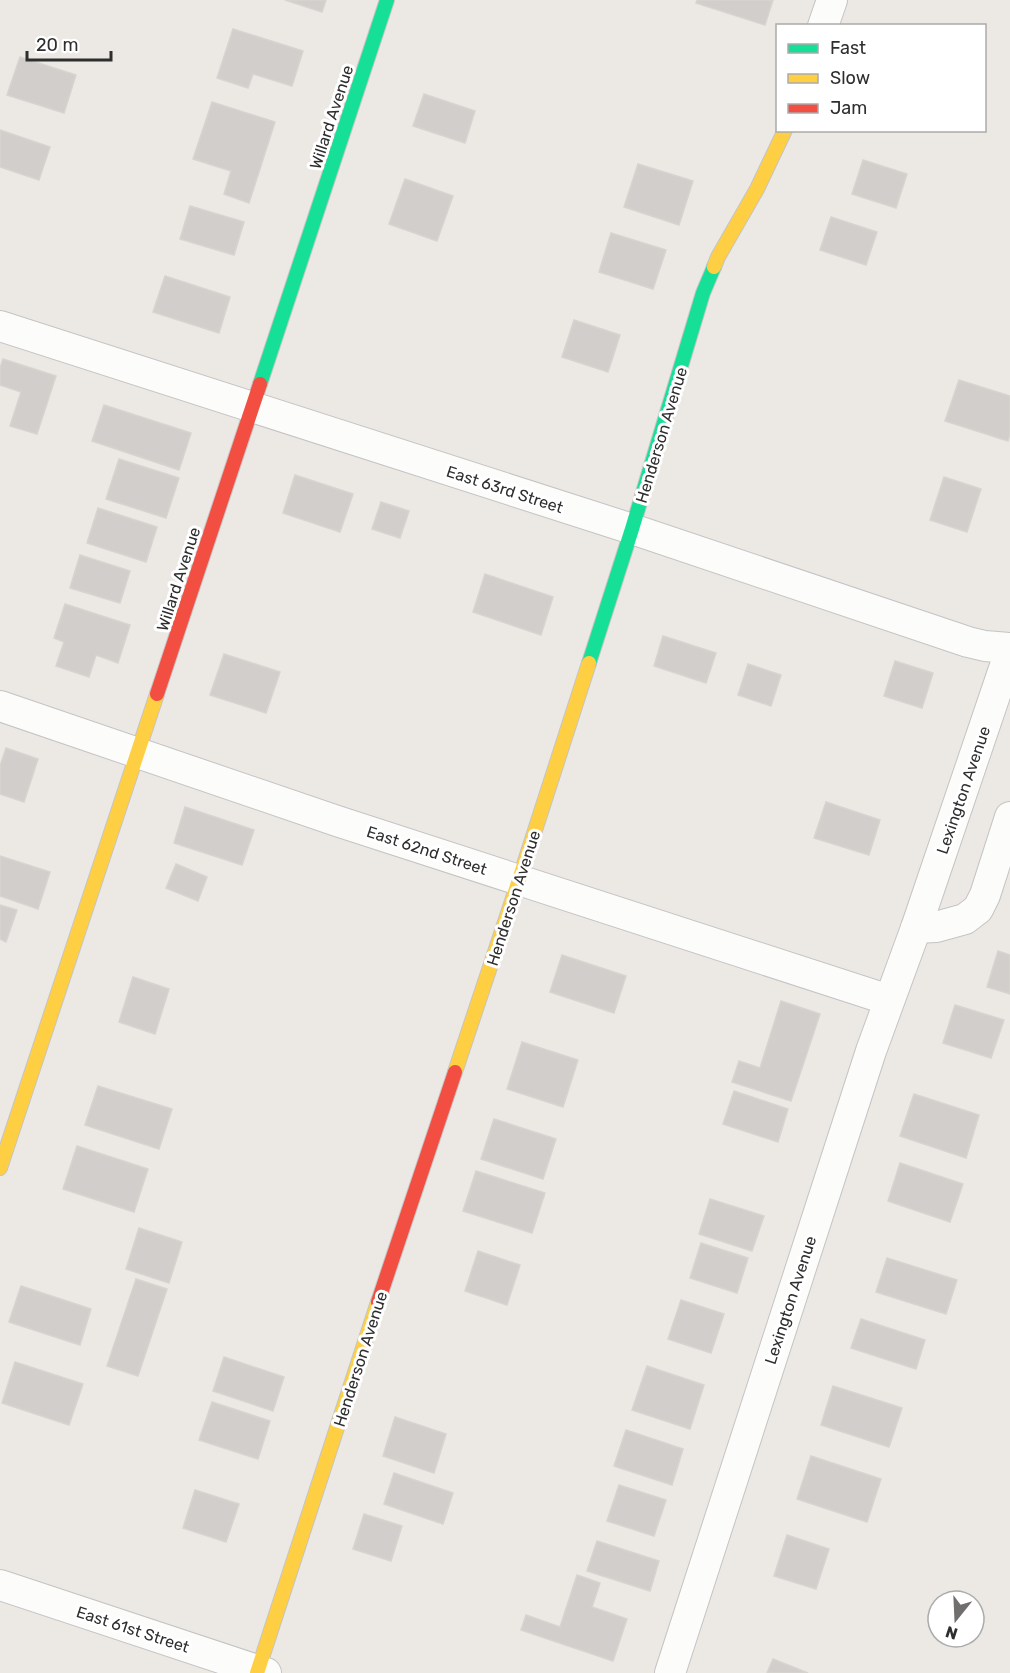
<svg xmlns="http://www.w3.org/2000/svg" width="1010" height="1673" font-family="Rubik,sans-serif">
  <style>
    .building { fill: #d1cecb; stroke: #d7d4d0; stroke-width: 1.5 }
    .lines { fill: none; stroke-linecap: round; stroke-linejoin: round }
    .street-casing { stroke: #c5c4c5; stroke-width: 32 }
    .fast-casing { stroke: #c5c4c5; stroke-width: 16 }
    .slow-casing { stroke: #c5c4c5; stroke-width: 16 }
    .jam-casing { stroke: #c5c4c5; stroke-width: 16 }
    .street { stroke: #fcfcfb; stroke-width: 30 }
    .fast { stroke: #16e098; stroke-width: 14 }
    .slow { stroke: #ffcf43; stroke-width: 14 }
    .jam { stroke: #f24e42; stroke-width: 14 }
    .labels { text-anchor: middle; stroke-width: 6; stroke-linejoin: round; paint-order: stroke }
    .street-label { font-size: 16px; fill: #2e2e2e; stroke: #fff }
  </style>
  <rect width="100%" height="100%" fill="#ece8e4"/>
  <g class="building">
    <path d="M285 0H326L322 12Z"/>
    <path d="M697 0H773L765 25 696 3Z"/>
    <path d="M233 29 303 51 292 86 253 74 248 88 217 78Z"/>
    <path d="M20 57 76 75 64 113 7 95Z"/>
    <path d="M424 94 475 111 465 143 413 126Z"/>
    <path d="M212 102 275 122 249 203 224 194 231 171 193 159Z"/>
    <path d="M0 130 50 147 39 180 0 167Z"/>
    <path d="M863 160 907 174 896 208 852 194Z"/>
    <path d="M638 164 693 181 679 225 624 207Z"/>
    <path d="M405 179 453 196 437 241 389 224Z"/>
    <path d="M190 206 244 222 234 255 180 239Z"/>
    <path d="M831 217 877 232 866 265 820 250Z"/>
    <path d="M611 233 666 250 653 289 599 272Z"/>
    <path d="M165 276 230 297 219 333 153 312Z"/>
    <path d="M574 320 620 335 608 372 562 357Z"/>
    <path d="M3 359 56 376 37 434 10 426 21 392 0 385V368Z"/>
    <path d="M959 380 1010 396V434L1008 441 945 421Z"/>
    <path d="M104 405 191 433 179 470 92 441Z"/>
    <path d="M119 459 179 478 166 518 106 499Z"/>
    <path d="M295 475 353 494 340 532 283 513Z"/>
    <path d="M944 477 981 489 967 532 930 520Z"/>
    <path d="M381 502 409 511 400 538 372 529Z"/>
    <path d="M98 508 157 527 146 562 87 543Z"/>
    <path d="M80 555 130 571 120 603 70 588Z"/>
    <path d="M485 574 553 597 541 635 473 612Z"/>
    <path d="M65 604 130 625 118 663 96 655 89 677 56 666 64 642 54 638Z"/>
    <path d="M663 636 716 653 706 683 654 666Z"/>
    <path d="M224 654 280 672 266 713 210 695Z"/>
    <path d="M895 661 933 673 922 708 884 696Z"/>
    <path d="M748 664 781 675 771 706 738 695Z"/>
    <path d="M6 748 38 759 24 802 0 794V766Z"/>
    <path d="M826 802 880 820 869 855 814 838Z"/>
    <path d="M185 807 254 830 242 865 174 843Z"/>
    <path d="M0 856 50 872 38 909 0 896Z"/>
    <path d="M176 864 207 877 198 901 166 888Z"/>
    <path d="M0 905 17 910 6 942 0 939Z"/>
    <path d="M998 951 1010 955V994L987 987Z"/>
    <path d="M562 955 626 976 614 1013 550 992Z"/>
    <path d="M133 977 169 989 155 1034 119 1022Z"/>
    <path d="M781 1001 820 1014 791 1101 732 1082 739 1061 760 1068Z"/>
    <path d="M955 1005 1004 1020 991 1058 943 1043Z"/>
    <path d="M522 1042 578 1060 563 1107 507 1089Z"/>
    <path d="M98 1086 172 1109 159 1149 85 1125Z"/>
    <path d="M734 1091 788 1109 778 1142 723 1124Z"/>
    <path d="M914 1094 979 1115 966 1158 900 1136Z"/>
    <path d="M494 1119 556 1139 543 1179 481 1159Z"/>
    <path d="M77 1146 148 1169 134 1212 63 1189Z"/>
    <path d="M900 1163 963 1184 950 1222 888 1201Z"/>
    <path d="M476 1171 545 1193 532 1233 463 1211Z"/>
    <path d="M710 1199 764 1216 752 1251 699 1234Z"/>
    <path d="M139 1228 182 1242 169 1283 126 1269Z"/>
    <path d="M701 1243 748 1258 737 1293 690 1278Z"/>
    <path d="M478 1251 520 1265 507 1305 465 1291Z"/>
    <path d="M887 1258 957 1280 946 1314 876 1292Z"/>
    <path d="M136 1279 167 1289 138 1376 107 1366Z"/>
    <path d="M21 1286 91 1309 80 1345 9 1322Z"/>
    <path d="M681 1300 724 1314 711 1353 668 1339Z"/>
    <path d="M861 1319 925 1340 916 1369 851 1348Z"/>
    <path d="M224 1357 284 1377 273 1411 213 1391Z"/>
    <path d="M15 1362 83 1384 69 1425 2 1403Z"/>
    <path d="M647 1366 704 1385 690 1429 632 1410Z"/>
    <path d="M833 1386 902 1408 889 1447 821 1425Z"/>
    <path d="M212 1402 270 1421 258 1459 199 1440Z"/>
    <path d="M395 1417 446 1434 434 1473 383 1456Z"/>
    <path d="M626 1430 683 1449 672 1485 614 1466Z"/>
    <path d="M811 1456 881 1479 867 1522 797 1499Z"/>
    <path d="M394 1473 453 1493 443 1524 384 1504Z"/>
    <path d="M619 1485 666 1500 654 1536 607 1521Z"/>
    <path d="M195 1490 239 1504 226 1542 183 1528Z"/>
    <path d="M364 1514 402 1526 391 1561 353 1549Z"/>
    <path d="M787 1535 829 1549 816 1589 774 1576Z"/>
    <path d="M597 1541 659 1561 650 1591 587 1571Z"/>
    <path d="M577 1575 600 1583 592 1607 627 1619 613 1661 521 1630 526 1615 560 1627Z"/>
    <path d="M773 1659 808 1673H767Z"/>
  </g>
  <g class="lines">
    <defs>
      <g id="street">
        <path d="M823 26 832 0"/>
        <path d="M0 326 632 529 968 642 985 646 1010 648"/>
        <path d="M0 706 337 821 889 1000"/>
        <path d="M916 928 936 927 965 919 978 909 985 895 1010 817"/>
        <path d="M0 1585 266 1673"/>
        <path d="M670 1673 871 1051 916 928 1010 651"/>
      </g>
      <g id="fast">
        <path d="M260 384 387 0"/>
        <path d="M589 663 632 529 703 293 714 267"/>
      </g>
      <g id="slow">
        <path d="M714 267 718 257 757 189 785 130"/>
        <path d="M455 1072 519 880 589 663"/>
        <path d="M0 1168 157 694"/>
        <path d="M257 1673 378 1302"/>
      </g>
      <g id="jam">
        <path d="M157 694 260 384"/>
        <path d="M378 1302 455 1072"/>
      </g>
    </defs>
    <use href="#street" class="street-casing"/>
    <use href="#fast" class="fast-casing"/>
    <use href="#slow" class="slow-casing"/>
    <use href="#jam" class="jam-casing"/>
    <use href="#street" class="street"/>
    <use href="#fast" class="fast"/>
    <use href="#slow" class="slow"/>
    <use href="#jam" class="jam"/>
  </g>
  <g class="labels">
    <g class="street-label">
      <text transform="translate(331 117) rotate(-72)" y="6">Willard Avenue</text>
      <text transform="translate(661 435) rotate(-73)" y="6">Henderson Avenue</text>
      <text transform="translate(505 489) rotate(18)" y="6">East 63rd Street</text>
      <text transform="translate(178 579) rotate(-72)" y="6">Willard Avenue</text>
      <text transform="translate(963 790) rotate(-71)" y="6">Lexington Avenue</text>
      <text transform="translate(427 850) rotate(18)" y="6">East 62nd Street</text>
      <text transform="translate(513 898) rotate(-72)" y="6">Henderson Avenue</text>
      <text transform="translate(790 1300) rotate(-72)" y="6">Lexington Avenue</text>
      <text transform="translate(360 1359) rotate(-72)" y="6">Henderson Avenue</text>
      <text transform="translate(133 1629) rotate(18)" y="6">East 61st Street</text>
    </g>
  </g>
  <rect x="776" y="24" width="210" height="108" fill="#ffffff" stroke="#ababab" stroke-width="1.5"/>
  <rect x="788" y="44" width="30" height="9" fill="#16e098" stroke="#ababab" stroke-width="1.5"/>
  <text x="830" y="54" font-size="18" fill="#2e2e2e">Fast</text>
  <rect x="788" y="74" width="30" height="9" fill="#ffcf43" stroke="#ababab" stroke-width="1.5"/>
  <text x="830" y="84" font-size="18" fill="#2e2e2e">Slow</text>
  <rect x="788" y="104" width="30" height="9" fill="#f24e42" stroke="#ababab" stroke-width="1.5"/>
  <text x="830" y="114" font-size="18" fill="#2e2e2e">Jam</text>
  <g transform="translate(956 1619) rotate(198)"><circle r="28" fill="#ffffff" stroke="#ababab" stroke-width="1.5"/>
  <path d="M0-4.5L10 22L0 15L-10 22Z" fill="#706f6e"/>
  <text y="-9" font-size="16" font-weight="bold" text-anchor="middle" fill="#2e2e2e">N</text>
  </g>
  <path d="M27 51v9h84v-9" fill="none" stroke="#2e2e2e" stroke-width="3"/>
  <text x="36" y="51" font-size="18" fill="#2e2e2e" stroke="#ffffff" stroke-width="4.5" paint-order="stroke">20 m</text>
</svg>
